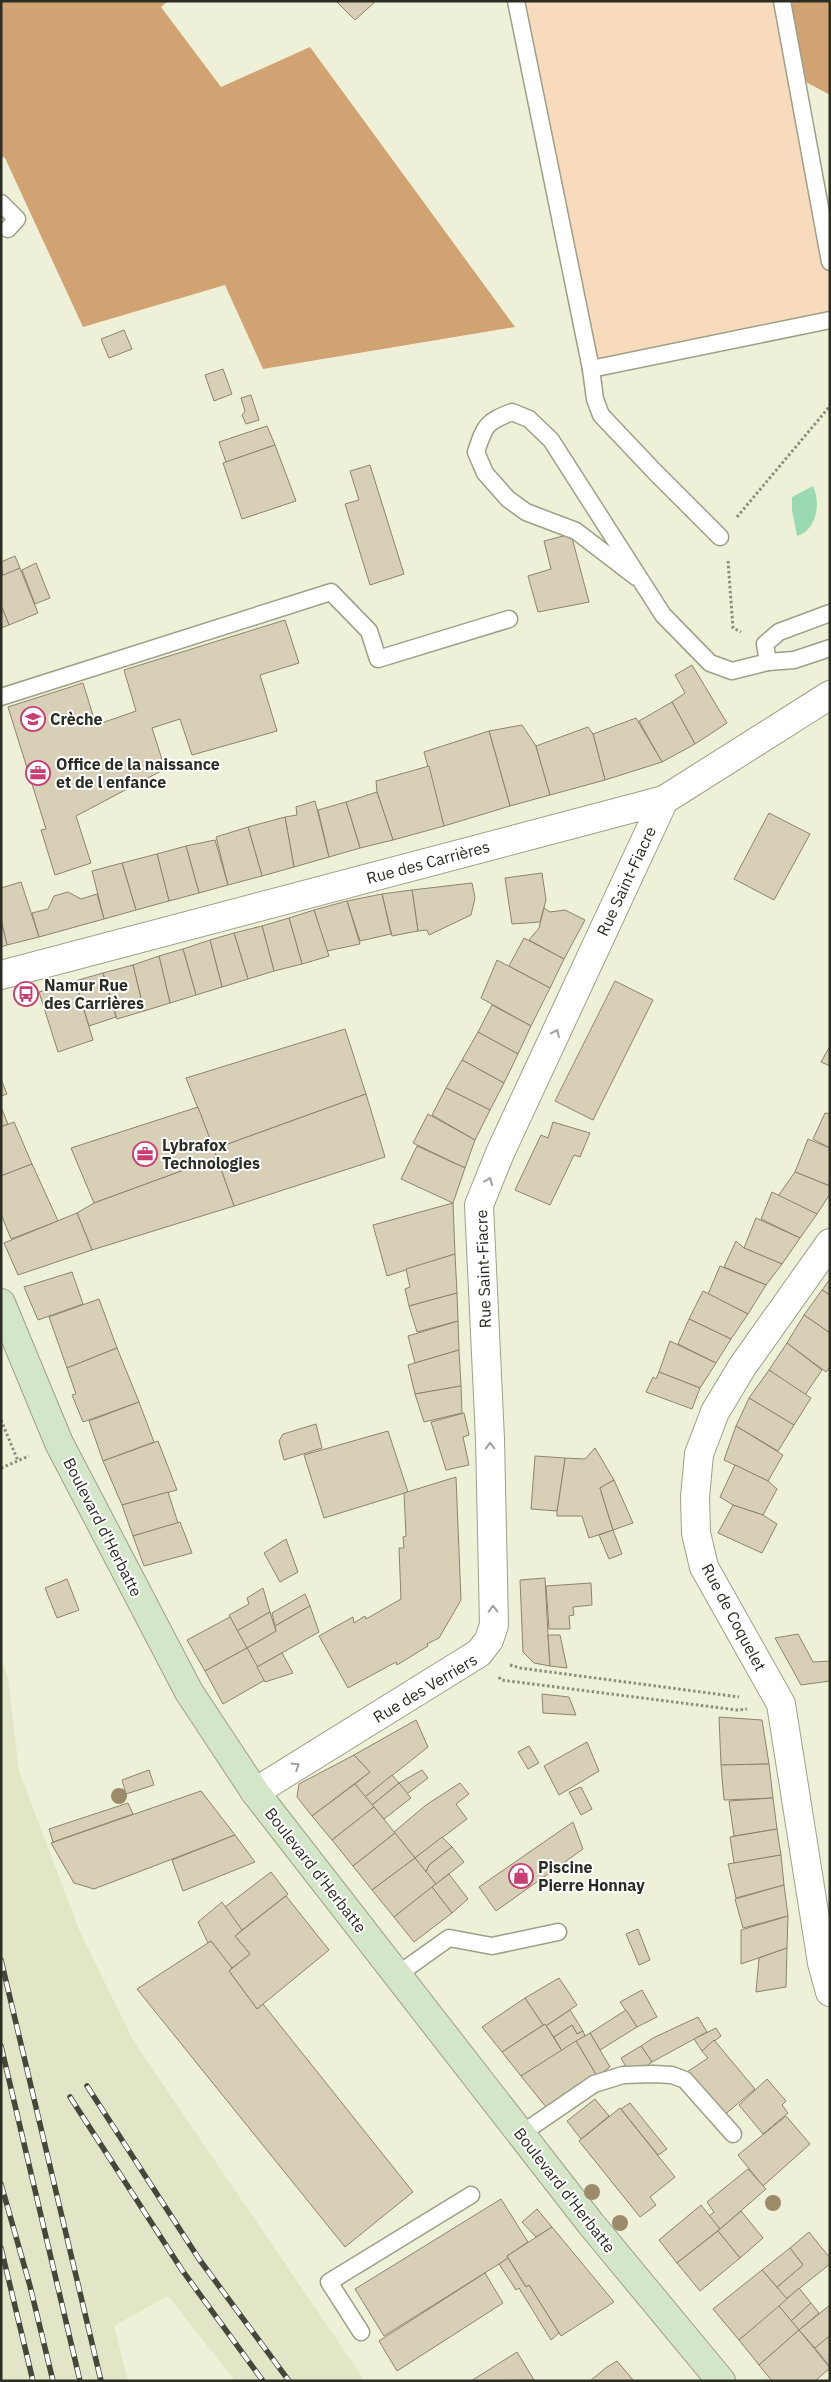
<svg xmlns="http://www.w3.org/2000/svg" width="831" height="2382" font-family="'IBM Plex Sans',sans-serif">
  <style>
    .built { fill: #e3e6c6 }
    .green { fill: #f8dabc }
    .forest { fill: #d1a372 }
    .water { fill: #9ad9b1 }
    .building { fill: #d8cfb7; stroke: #8c846d }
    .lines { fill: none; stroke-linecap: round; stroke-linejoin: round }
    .lane-casing { stroke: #9da088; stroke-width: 19 }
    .street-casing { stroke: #9da088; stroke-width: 30 }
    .secondary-casing { stroke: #9da088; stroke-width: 30 }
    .path { stroke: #8c8e7c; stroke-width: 3; stroke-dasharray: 2.5 2.5; stroke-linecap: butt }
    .lane { stroke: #fff; stroke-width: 16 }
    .street { stroke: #fff; stroke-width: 28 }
    .secondary { stroke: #d4e6c8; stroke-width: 28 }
    .rail-casing { stroke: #46473b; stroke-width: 5.5 }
    .rail { stroke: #fff; stroke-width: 4; stroke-dasharray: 11; stroke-linecap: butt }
    .tree { fill: #9c8b6a }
    .oneway { stroke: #a0a09c }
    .labels { text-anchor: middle; stroke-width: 4; stroke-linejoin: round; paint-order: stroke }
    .poi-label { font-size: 16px; font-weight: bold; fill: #2b2c22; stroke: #fff; text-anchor: start }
    .street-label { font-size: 16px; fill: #2b2c22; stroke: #fff }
  </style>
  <rect width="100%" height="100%" fill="#eef1d7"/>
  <path class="built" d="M1 1659 8 1678 19 1771 80 1932 134 2042 365 2381H235L168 2296 114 2326 128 2381H1Z"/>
  <path class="green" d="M522 1H780L830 252V315L594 361Z"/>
  <g class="forest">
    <path d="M1 1H168L161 7 221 87 310 47 515 327 263 369 225 285 83 327 5 158 1 156Z"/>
    <path d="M780 1H830V95L795 76Z"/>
  </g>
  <path class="water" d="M813 486C821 503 817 530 797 536L792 510V497Z"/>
  <g class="building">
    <path d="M336 1H376L355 20Z"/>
    <path d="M124 330 132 349 109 358 101 339Z"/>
    <path d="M223 369 232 394 214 401 205 375Z"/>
    <path d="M251 395 259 420 246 424 242 415 245 411 241 398Z"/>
    <path d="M267 426 275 445 226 462 219 442Z"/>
    <path d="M275 445 296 501 242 519 223 463Z"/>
    <path d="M370 465 404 574 370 585 345 504 359 500 350 471Z"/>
    <path d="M571 534 589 602 538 612 528 576 551 569 544 541Z"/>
    <path d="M15 556 20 568 3 576 1 562Z"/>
    <path d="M36 563 50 598 35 604 22 570Z"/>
    <path d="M20 568 38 613 9 625 1 605V576Z"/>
    <path d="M1 605 9 625 1 628Z"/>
    <path d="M285 620 299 663 260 675 277 731 192 755 180 719 152 728 165 769 76 816 91 863 55 875 41 830 46 829 8 707 83 683 96 725 136 711 124 670Z"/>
    <path d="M692 665 727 723 695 744 672 702 685 693 675 675Z"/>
    <path d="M672 702 695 744 662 762 639 721Z"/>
    <path d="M636 718 662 762 605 780 593 734Z"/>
    <path d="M522 725 536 746 550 795 510 806 489 731Z"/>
    <path d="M588 727 593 734 605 780 550 795 536 746Z"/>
    <path d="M489 731 510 806 444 826 424 752Z"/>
    <path d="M429 766 444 826 393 840 377 792 376 781Z"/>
    <path d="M377 792 393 840 360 848 346 802Z"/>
    <path d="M315 801 329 857 294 867 285 817 297 815 296 807Z"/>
    <path d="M346 802 360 848 329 857 318 810Z"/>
    <path d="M769 813 810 834 774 900 734 879Z"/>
    <path d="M285 817 294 867 262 876 248 827Z"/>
    <path d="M248 827 262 876 228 885 216 837Z"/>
    <path d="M215 840 228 885 199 893 186 846Z"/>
    <path d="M186 846 199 893 169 901 157 854Z"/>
    <path d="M157 854 169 901 136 910 122 863Z"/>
    <path d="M122 863 136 910 104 919 92 871Z"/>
    <path d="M542 873 546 900 540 922 512 924 505 878Z"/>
    <path d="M21 882 39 937 7 945 1 920V888Z"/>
    <path d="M472 883 475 898 471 915 429 935 427 930 418 931 412 890Z"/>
    <path d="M412 890 418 931 392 936 382 894Z"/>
    <path d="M68 892 81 899 97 894 104 919 39 937 32 913 48 909 54 896Z"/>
    <path d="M382 894 391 934 360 941 347 901Z"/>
    <path d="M347 901 360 944 327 951 314 910Z"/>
    <path d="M544 908 550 912 565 910 585 920 564 959 529 940 539 928Z"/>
    <path d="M314 910 329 956 302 964 289 918Z"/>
    <path d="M289 918 302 964 274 971 262 926Z"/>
    <path d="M1 920 7 945 1 947Z"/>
    <path d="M262 926 274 971 248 979 234 933Z"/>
    <path d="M234 933 248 979 222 987 210 940Z"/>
    <path d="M524 938 564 959 550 988 509 966Z"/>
    <path d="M210 940 222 987 196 995 183 949Z"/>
    <path d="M183 949 196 995 170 1003 159 956Z"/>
    <path d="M159 956 170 1003 144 1011 133 965Z"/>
    <path d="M497 960 550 988 531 1026 481 998Z"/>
    <path d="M133 965 144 1011 117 1019 103 973Z"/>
    <path d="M103 973 116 1017 89 1026 75 981Z"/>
    <path d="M75 981 93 1040 58 1052 39 992Z"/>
    <path d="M615 981 653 1000 593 1120 555 1101Z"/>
    <path d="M492 1005 531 1026 518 1054 478 1032Z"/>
    <path d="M345 1029 366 1094 214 1149 186 1078Z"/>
    <path d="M478 1032 518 1054 504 1083 462 1060Z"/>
    <path d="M830 1046V1066L821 1062Z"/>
    <path d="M462 1060 504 1083 490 1110 446 1088Z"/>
    <path d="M1 1079 7 1094 1 1096Z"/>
    <path d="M446 1088 490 1110 475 1140 432 1115Z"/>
    <path d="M366 1094 385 1157 234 1206 214 1149Z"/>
    <path d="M1 1107 8 1124 1 1127Z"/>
    <path d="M198 1107 217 1158 94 1203 71 1148Z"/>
    <path d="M825 1113 830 1114V1148L813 1139Z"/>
    <path d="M428 1114 475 1140 465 1168 413 1143Z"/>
    <path d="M14 1122 32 1164 1 1176V1127Z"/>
    <path d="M553 1122 590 1133 580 1157 574 1155 550 1205 515 1190 541 1135 548 1138Z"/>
    <path d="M808 1139 830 1148V1186L795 1172Z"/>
    <path d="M417 1146 465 1168 453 1203 401 1179Z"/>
    <path d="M217 1158 234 1206 92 1250 77 1213 94 1203Z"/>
    <path d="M32 1164 58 1221 11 1239 1 1214V1176Z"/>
    <path d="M795 1172 830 1186V1194L817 1214 778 1196Z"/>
    <path d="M772 1192 817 1214 800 1238 761 1219Z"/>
    <path d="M453 1203 455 1254 387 1276 373 1225Z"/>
    <path d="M77 1213 92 1250 18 1275 4 1243Z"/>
    <path d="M756 1218 800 1238 782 1264 744 1248Z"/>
    <path d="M736 1241 744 1248 782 1264 766 1285 724 1267Z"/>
    <path d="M455 1254 457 1293 409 1306 405 1289 410 1287 406 1269Z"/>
    <path d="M720 1266 766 1285 748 1314 708 1294Z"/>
    <path d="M72 1272 83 1304 38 1320 24 1287Z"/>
    <path d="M830 1279V1295L822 1290Z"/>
    <path d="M822 1290 830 1295V1333L804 1315Z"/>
    <path d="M703 1291 748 1314 731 1339 689 1319Z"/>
    <path d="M457 1293 458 1321 417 1332 409 1306Z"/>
    <path d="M99 1299 117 1348 67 1368 49 1317Z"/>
    <path d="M804 1315 830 1333V1367L826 1372 787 1343Z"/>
    <path d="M689 1319 731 1339 716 1363 678 1344Z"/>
    <path d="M458 1321 459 1350 415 1363 408 1336Z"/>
    <path d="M670 1341 716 1363 700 1388 659 1372Z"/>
    <path d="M787 1343 822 1370 805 1395 769 1370Z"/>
    <path d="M117 1348 139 1402 83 1422 72 1395 76 1394 67 1368Z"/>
    <path d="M459 1350 461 1386 415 1394 408 1365Z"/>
    <path d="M769 1370 811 1398 794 1425 749 1398Z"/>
    <path d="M659 1372 700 1388 692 1409 646 1392 653 1377 656 1379Z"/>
    <path d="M461 1386 462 1413 424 1422 415 1394Z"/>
    <path d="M749 1398 794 1425 778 1451 736 1426Z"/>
    <path d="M139 1402 154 1442 103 1461 89 1421Z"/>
    <path d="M464 1413 469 1435 463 1437 469 1465 446 1470 431 1422Z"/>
    <path d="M316 1424 322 1448 284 1460 279 1441 283 1434Z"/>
    <path d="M736 1426 783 1455 768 1481 724 1460Z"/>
    <path d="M388 1431 408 1492 324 1518 304 1455Z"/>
    <path d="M158 1441 177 1490 122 1505 103 1461Z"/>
    <path d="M595 1448 614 1480 600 1488 613 1530 589 1538 582 1516H557V1511L565 1458 585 1459Z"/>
    <path d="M535 1456 565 1458 557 1511 531 1509Z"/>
    <path d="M735 1465 768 1481 777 1489 763 1515 733 1505 720 1497Z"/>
    <path d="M456 1477 461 1600 439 1638 427 1644 428 1646 397 1665 396 1662 348 1688 319 1636 353 1617 354 1623 365 1616 366 1619 401 1599 399 1548H404L403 1537 406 1536 404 1493Z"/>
    <path d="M614 1480 633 1523 613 1530 600 1488Z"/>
    <path d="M168 1492 178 1523 133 1536 122 1505Z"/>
    <path d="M733 1505 763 1515 777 1524 762 1553 718 1533Z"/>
    <path d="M180 1522 192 1553 144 1566 133 1536Z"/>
    <path d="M613 1530 622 1554 609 1559 599 1535Z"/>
    <path d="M286 1539 298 1572 280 1582 264 1553Z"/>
    <path d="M545 1578 548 1635 550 1666 534 1663 523 1652 520 1580Z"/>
    <path d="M67 1579 79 1610 57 1618 45 1588Z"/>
    <path d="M591 1583 592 1605 573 1607 574 1615 569 1616 570 1629H549L546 1586Z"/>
    <path d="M263 1588 270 1612 237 1631 229 1615 249 1604 247 1598Z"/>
    <path d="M305 1594 310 1606 275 1626 272 1613Z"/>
    <path d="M310 1606 319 1632 257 1667 247 1648 276 1631 275 1626Z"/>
    <path d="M270 1612 276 1631 247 1648 237 1631Z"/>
    <path d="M230 1617 247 1648 205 1671 187 1640Z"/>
    <path d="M798 1634 813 1662 830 1661V1681L801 1685 775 1638Z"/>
    <path d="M548 1635H560L567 1668 550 1666Z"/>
    <path d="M247 1648 265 1680 223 1704 205 1671Z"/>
    <path d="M282 1653 293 1673 265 1682 257 1667Z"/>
    <path d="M542 1694 569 1697 576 1715 543 1713Z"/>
    <path d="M719 1717 762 1720 769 1764 721 1765Z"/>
    <path d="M416 1720 428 1747 365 1797 355 1784 370 1772 354 1755Z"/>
    <path d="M587 1742 599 1771 559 1795 544 1766Z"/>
    <path d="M529 1746 539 1763 528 1769 518 1752Z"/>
    <path d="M354 1755 370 1772 312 1816 297 1797 299 1784Z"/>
    <path d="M769 1764 773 1798 724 1800 721 1765Z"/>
    <path d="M149 1770 154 1785 126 1794 122 1780Z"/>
    <path d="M422 1770 428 1778 407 1794 399 1783Z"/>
    <path d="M392 1775 399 1783 372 1805 365 1797Z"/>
    <path d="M399 1783 411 1798 384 1819 372 1805Z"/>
    <path d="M460 1783 469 1794 456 1804 467 1819 415 1858 394 1832 426 1805Z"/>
    <path d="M355 1784 374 1807 332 1840 312 1816Z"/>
    <path d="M581 1787 592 1809 581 1815 569 1792Z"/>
    <path d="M201 1791 235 1835 94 1889 74 1883 51 1843Z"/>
    <path d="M773 1798 777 1829 734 1836 729 1801Z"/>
    <path d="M128 1803 133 1814 53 1842 49 1829Z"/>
    <path d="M374 1807 395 1833 353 1866 332 1840Z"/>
    <path d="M573 1822 583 1849 496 1911 479 1887Z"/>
    <path d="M777 1829 781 1855 734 1863 730 1837Z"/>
    <path d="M395 1833 415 1858 372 1890 353 1866Z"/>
    <path d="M235 1835 255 1862 183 1891 172 1860Z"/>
    <path d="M442 1837 452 1847 429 1865 426 1872 415 1858Z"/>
    <path d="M452 1847 464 1862 436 1884 426 1872 429 1865Z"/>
    <path d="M781 1855 784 1885 736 1898 728 1864Z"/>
    <path d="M415 1858 436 1884 394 1917 372 1890Z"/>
    <path d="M271 1872 288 1894 242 1930 225 1907Z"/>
    <path d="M449 1874 468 1899 452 1913 432 1887Z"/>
    <path d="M784 1885 788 1916 743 1928 735 1899Z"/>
    <path d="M432 1887 452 1913 414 1942 394 1917Z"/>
    <path d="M286 1896 329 1950 257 2009 229 1971 250 1954 235 1936Z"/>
    <path d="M222 1902 242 1930 235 1936 250 1954 232 1968 211 1941 208 1943 198 1922Z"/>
    <path d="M788 1916 787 1948 741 1964V1930Z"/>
    <path d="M638 1929 650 1960 639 1965 626 1934Z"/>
    <path d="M211 1941 232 1968 229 1971 257 2009 263 2004 413 2192 345 2247 137 1989Z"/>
    <path d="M787 1948 786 1987 756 1992 759 1958Z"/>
    <path d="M559 1978 577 2005 546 2026 543 2025 525 1998Z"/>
    <path d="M642 1990 657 2017 637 2027 620 2002Z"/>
    <path d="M525 1998 543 2025 502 2052 482 2027Z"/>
    <path d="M570 2010 583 2031 577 2034 572 2025 554 2037 546 2026Z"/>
    <path d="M626 2010 637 2027 600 2050 590 2033Z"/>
    <path d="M698 2017 707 2032 652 2062 641 2046 653 2038Z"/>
    <path d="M545 2024 562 2051 521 2076 502 2052Z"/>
    <path d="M572 2025 577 2034 583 2031 585 2036 562 2051 554 2037Z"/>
    <path d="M716 2028 721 2036 702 2051 694 2039Z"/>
    <path d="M590 2033 610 2067 597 2076 576 2041Z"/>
    <path d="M714 2040 755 2089 723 2116 687 2072 708 2058 702 2051Z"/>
    <path d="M576 2041 597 2076 546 2107 521 2076Z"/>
    <path d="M641 2046 652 2062 637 2072H629L621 2058Z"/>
    <path d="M767 2079 786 2101 782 2105 788 2113 763 2134 739 2105Z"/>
    <path d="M595 2099 609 2116 581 2139 567 2121Z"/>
    <path d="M630 2103 667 2149 658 2155 621 2109Z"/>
    <path d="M620 2108 675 2177 650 2197 656 2205 640 2217 579 2141Z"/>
    <path d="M786 2116 810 2144 763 2186 738 2155Z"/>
    <path d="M748 2169 766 2189 720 2229 709 2216 714 2212 707 2202Z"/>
    <path d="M501 2199 528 2242 507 2256 508 2258 499 2264 384 2336 355 2289Z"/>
    <path d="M701 2205 720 2229 677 2263 659 2240Z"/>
    <path d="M537 2209 552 2227 536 2237 522 2222Z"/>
    <path d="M741 2211 763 2238 740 2258 718 2231Z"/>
    <path d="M552 2227 614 2302 561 2336 529 2285 526 2287 507 2256Z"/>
    <path d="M718 2231 740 2258 700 2291 677 2263Z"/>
    <path d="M809 2232 830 2258V2264L786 2299 777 2287 803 2265 790 2248Z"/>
    <path d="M790 2248 803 2265 777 2287 762 2270Z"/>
    <path d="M508 2258 526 2287 529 2285 559 2333 551 2340 519 2288 516 2290 499 2264Z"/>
    <path d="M762 2270 788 2300 739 2340 713 2309Z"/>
    <path d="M485 2273 503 2303 397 2371 379 2341Z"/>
    <path d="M799 2288 811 2303 791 2321 779 2306Z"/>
    <path d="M811 2303 819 2313 799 2330 791 2321Z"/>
    <path d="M830 2305V2336L815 2348 799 2330Z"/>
    <path d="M779 2306 799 2330 759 2365 739 2340Z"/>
    <path d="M799 2330 830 2368 815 2381H772L759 2365Z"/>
    <path d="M828 2337 830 2339V2367L815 2348Z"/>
    <path d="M517 2352 534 2380 471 2381Z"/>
    <path d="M617 2361 634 2381H590L607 2367Z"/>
  </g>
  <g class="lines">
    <defs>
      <g id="lane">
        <path d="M516 1 591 369"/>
        <path d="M782 1 830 262"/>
        <path d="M1 203 17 219 8 229"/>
        <path d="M720 537 655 472 601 415 595 399 591 369 830 320"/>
        <path d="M636 577 576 531 526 512 508 499 485 473 476 452C485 425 486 422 512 412L529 419 551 440 663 615 710 663 732 671 768 662 765 644 779 632 830 613"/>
        <path d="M768 662 794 660 830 648"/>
        <path d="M1 697 331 592 369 631 378 659 509 619"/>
        <path d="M397 1975 449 1938 492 1946 558 1932"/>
        <path d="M521 2134 594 2084 623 2075 653 2074 672 2075 685 2080 733 2134"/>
        <path d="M361 2332 329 2282 471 2195"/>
      </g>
      <g id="street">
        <path d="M1 975 664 800 830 695"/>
        <path d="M830 1243 742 1367 715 1412 699 1454 695 1497 696 1533 704 1567 781 1704 822 1963 830 1992"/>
        <path d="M255 1792 479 1653 489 1640 494 1625 490 1439 479 1205 500 1153 664 800"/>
      </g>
      <path id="secondary" d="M1 1303 59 1443 189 1692 255 1792 591 2224 721 2381"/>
    </defs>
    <use href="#lane" class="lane-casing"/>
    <use href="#street" class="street-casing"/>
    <use href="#secondary" class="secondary-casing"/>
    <g class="path">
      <path d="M737 517 830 406"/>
      <path d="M728 561 733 628 741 632"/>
      <path d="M1 1420 18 1461"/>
      <path d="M1 1468 29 1456"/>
      <path d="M510 1665 520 1668 739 1697"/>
      <path d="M499 1677 501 1680 737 1710 747 1709"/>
    </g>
    <use href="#lane" class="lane"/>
    <use href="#street" class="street"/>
    <use href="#secondary" class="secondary"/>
    <defs>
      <g id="rail">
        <path d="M1 1960 101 2381"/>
        <path d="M1 2046 80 2381"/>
        <path d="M87 2086 199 2259 289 2381"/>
        <path d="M70 2097 182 2270 263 2381"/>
        <path d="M1 2184 30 2286 53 2381"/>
        <path d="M1 2248 33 2381"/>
      </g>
    </defs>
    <use href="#rail" class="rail-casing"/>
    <use href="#rail" class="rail"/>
  </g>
  <g class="tree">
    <circle cx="119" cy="1796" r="8"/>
    <circle cx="592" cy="2192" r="8"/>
    <circle cx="773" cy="2203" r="8"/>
    <circle cx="620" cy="2223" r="8"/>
  </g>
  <defs><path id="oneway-chevron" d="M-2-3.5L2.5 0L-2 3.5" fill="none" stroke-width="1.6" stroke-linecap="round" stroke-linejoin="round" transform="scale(1.25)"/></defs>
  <g class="oneway">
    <use href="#oneway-chevron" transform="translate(556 1033) rotate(-65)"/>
    <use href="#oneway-chevron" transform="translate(489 1181) rotate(-68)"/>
    <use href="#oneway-chevron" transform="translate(490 1446) rotate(-91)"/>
    <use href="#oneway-chevron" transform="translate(493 1609) rotate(-91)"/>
    <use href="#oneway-chevron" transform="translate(296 1766) rotate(-32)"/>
  </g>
  <defs>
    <symbol id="school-ring" viewBox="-11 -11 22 22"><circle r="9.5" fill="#fff" stroke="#c93e72" stroke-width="1.5"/><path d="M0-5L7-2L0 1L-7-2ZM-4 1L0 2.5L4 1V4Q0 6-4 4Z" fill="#c93e72"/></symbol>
    <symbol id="office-ring" viewBox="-11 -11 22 22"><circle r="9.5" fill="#fff" stroke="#c93e72" stroke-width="1.5"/><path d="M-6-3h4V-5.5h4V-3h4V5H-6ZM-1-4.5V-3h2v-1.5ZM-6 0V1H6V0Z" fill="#c93e72"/></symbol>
    <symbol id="bus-ring" viewBox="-11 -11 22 22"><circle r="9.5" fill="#fff" stroke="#c93e72" stroke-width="1.5"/><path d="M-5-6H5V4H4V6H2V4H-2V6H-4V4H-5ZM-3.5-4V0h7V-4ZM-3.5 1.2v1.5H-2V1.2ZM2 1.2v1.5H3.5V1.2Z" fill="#c93e72"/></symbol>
    <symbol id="shop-ring" viewBox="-11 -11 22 22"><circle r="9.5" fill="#fff" stroke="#c93e72" stroke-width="1.5"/><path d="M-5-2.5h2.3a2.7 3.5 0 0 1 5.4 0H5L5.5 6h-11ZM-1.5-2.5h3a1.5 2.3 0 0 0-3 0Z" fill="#c93e72"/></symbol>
  </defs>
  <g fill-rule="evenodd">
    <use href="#school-ring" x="19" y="705" width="28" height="28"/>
    <use href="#office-ring" x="24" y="759" width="28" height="28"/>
    <use href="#bus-ring" x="12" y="980" width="28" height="28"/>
    <use href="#office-ring" x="131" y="1140" width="28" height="28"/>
    <use href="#shop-ring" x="507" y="1862" width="28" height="28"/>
  </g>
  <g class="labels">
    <g class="poi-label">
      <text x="50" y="725">Crèche</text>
      <text x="56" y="770">Office de la naissance<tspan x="56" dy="18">et de l enfance</tspan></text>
      <text x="44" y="991">Namur Rue<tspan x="44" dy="18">des Carrières</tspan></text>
      <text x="162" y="1151">Lybrafox<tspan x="162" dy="18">Technologies</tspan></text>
      <text x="538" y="1873">Piscine<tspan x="538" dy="18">Pierre Honnay</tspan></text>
    </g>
    <g class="street-label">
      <text transform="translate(428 862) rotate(-15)" y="6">Rue des Carrières</text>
      <text transform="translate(626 881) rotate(-65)" y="6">Rue Saint-Fiacre</text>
      <text transform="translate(483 1269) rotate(-92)" y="6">Rue Saint-Fiacre</text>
      <text transform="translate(103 1527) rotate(63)" y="6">Boulevard d'Herbatte</text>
      <text transform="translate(734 1617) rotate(62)" y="6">Rue de Coquelet</text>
      <text transform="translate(425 1688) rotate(-31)" y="6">Rue des Verriers</text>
      <text transform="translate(316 1870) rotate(52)" y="6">Boulevard d'Herbatte</text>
      <text transform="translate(565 2190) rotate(52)" y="6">Boulevard d'Herbatte</text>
    </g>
  </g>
  <rect width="831" height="2382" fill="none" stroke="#2b2c22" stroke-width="5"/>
</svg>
